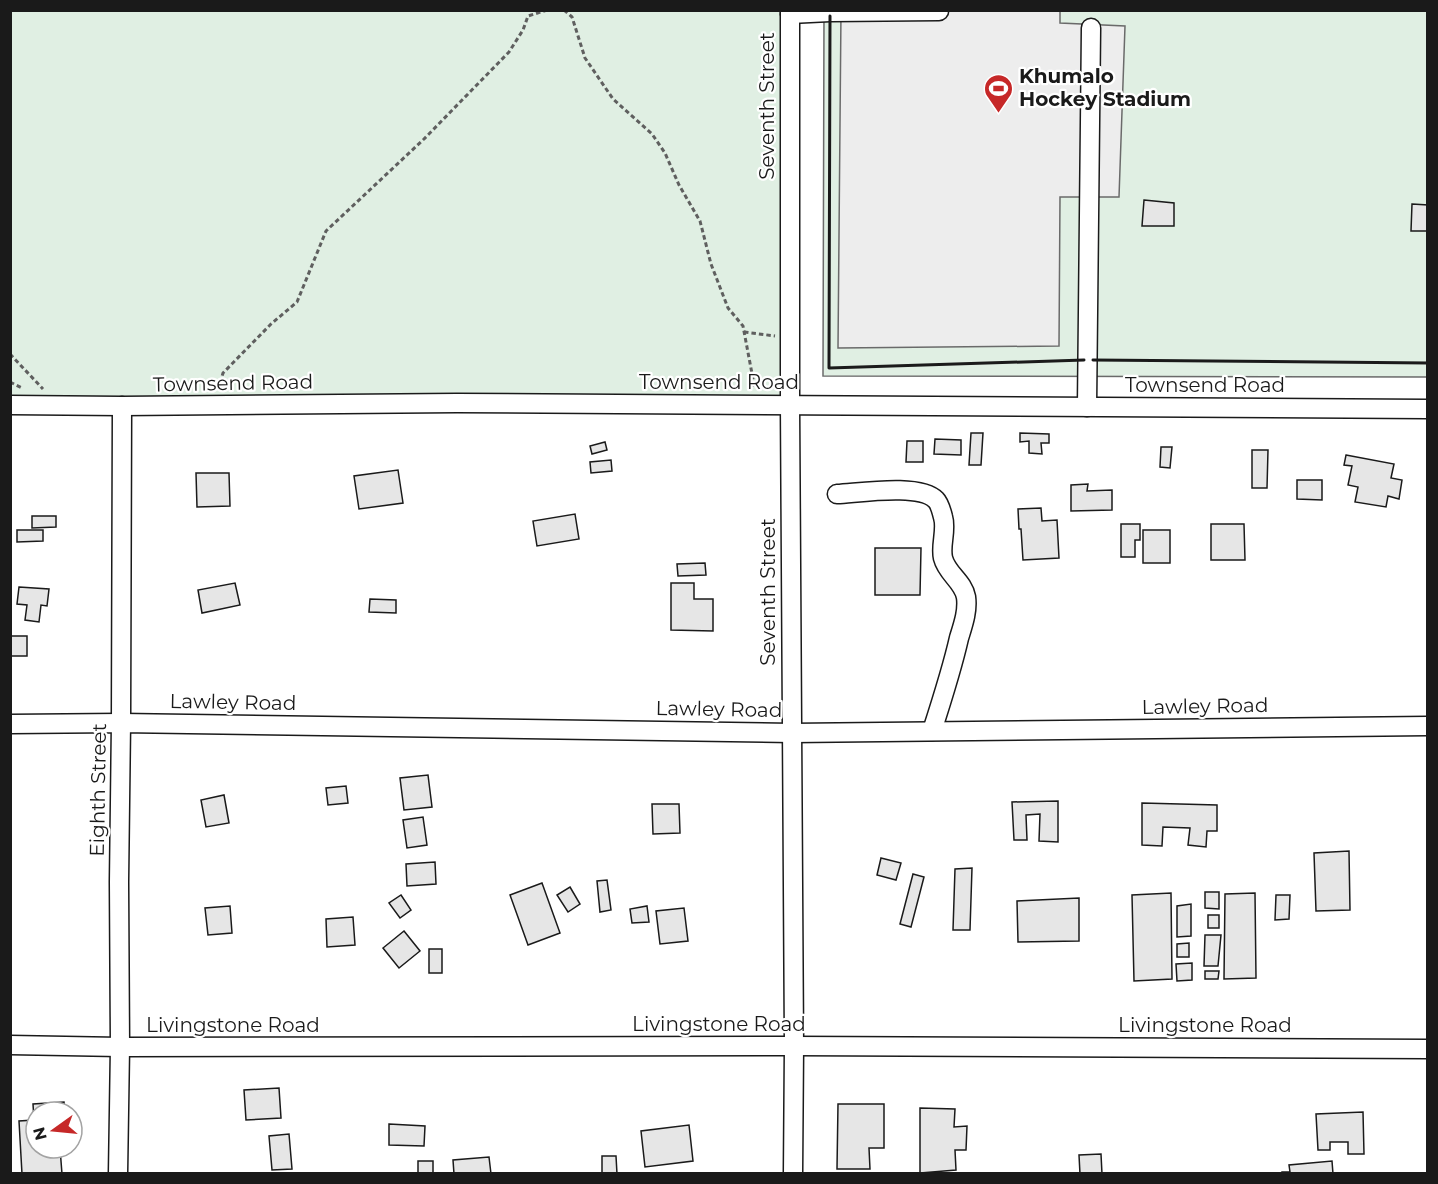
<svg xmlns="http://www.w3.org/2000/svg" width="1438" height="1184" font-family="Montserrat,sans-serif">
  <style>
    .green { fill: #e0efe3; stroke: #6a6a6a; stroke-width: 1.5 }
    .parking { fill: #ededed; stroke: #6a6a6a; stroke-width: 1.5 }
    .building { fill: #e6e6e6; stroke: #1a1a1a; stroke-width: 1.5 }
    .lines { fill: none; stroke-linecap: round; stroke-linejoin: round }
    .minor-casing { stroke: #1a1a1a; stroke-width: 21 }
    .path { stroke: #5f5f5f; stroke-width: 3; stroke-dasharray: 4.5 3; stroke-linecap: butt }
    .minor { stroke: #fff; stroke-width: 18 }
    .wall { stroke: #1a1a1a; stroke-width: 3 }
    .labels { text-anchor: middle; stroke-width: 4.5; stroke-linejoin: round; paint-order: stroke }
    .poi-label { font-size: 20px; font-weight: bold; fill: #1a1a1a; stroke: #fff; text-anchor: start }
    .street-label { font-size: 20px; fill: #1a1a1a; stroke: #fff }
  </style>
  <rect width="100%" height="100%" fill="#fff"/>
  <g class="green">
    <path d="M11 11H791L790 405 11 401Z"/>
    <path d="M824 11H1427V377L823 376Z"/>
  </g>
  <path class="parking" d="M841 11H1060V23L1125 26 1119 197H1060L1059 346 838 348Z"/>
  <g class="building">
    <path d="M1144 200 1174 203V226H1142Z"/>
    <path d="M1412 204 1428 205V231H1411Z"/>
    <path d="M971 433H983L981 465H969Z"/>
    <path d="M1020 433 1049 434V443H1041L1042 454 1029 453V441L1020 442Z"/>
    <path d="M935 439 961 440V455L934 454Z"/>
    <path d="M907 441H923V462H906Z"/>
    <path d="M605 442 607 450 592 454 590 446Z"/>
    <path d="M1161 447H1172L1170 468 1160 467Z"/>
    <path d="M1252 450H1268L1267 488H1252Z"/>
    <path d="M1346 455 1394 464 1391 478 1402 480 1399 499 1388 496 1386 507 1355 502 1358 487 1348 485 1352 466 1344 465Z"/>
    <path d="M611 460 612 471 591 473 590 462Z"/>
    <path d="M398 470 403 503 359 509 354 476Z"/>
    <path d="M196 473H229L230 506 197 507Z"/>
    <path d="M1297 480H1322V500L1297 499Z"/>
    <path d="M1088 484 1087 491 1112 490V510L1071 511V485Z"/>
    <path d="M1041 508 1042 521 1057 520 1059 558 1023 560 1021 529H1019L1018 509Z"/>
    <path d="M575 514 579 539 537 546 533 521Z"/>
    <path d="M32 516H56V527L32 528Z"/>
    <path d="M1121 524H1140V540H1135V557H1121Z"/>
    <path d="M1211 524H1244L1245 560H1211Z"/>
    <path d="M17 530H43V541L17 542Z"/>
    <rect x="1143" y="530" width="27" height="33"/>
    <path d="M875 548H921L920 595H875Z"/>
    <path d="M705 563 706 575 678 576 677 564Z"/>
    <path d="M235 583 240 605 202 613 198 590Z"/>
    <path d="M671 583H694V599H713V631L671 630Z"/>
    <path d="M19 587 49 589 47 606 41 605 39 622 25 620 27 605 17 604Z"/>
    <path d="M370 599 396 600V613L369 612Z"/>
    <rect x="11" y="636" width="16" height="20"/>
    <path d="M428 775 432 807 404 810 400 778Z"/>
    <path d="M346 786 348 803 328 805 326 788Z"/>
    <path d="M224 795 229 823 206 827 201 800Z"/>
    <path d="M1058 801V842L1039 841 1040 814 1026 815 1027 840H1014L1012 802Z"/>
    <path d="M1142 803 1217 805V831H1207L1206 847 1188 845 1190 828 1163 827 1162 846 1142 845Z"/>
    <path d="M652 804H679L680 833 653 834Z"/>
    <path d="M423 817 427 845 407 848 403 820Z"/>
    <path d="M1349 851 1350 910 1316 911 1314 853Z"/>
    <path d="M881 858 901 863 896 880 877 875Z"/>
    <path d="M435 862 436 884 407 886 406 864Z"/>
    <path d="M972 868 970 930H953L955 869Z"/>
    <path d="M913 874 924 877 911 927 900 924Z"/>
    <path d="M607 880 611 910 600 912 597 881Z"/>
    <path d="M542 883 560 933 528 945 510 895Z"/>
    <path d="M570 887 580 904 568 912 557 895Z"/>
    <path d="M1205 892H1219V909L1205 908Z"/>
    <path d="M1171 893 1172 979 1134 981 1132 895Z"/>
    <path d="M1255 893 1256 978 1224 979 1225 894Z"/>
    <path d="M401 895 411 910 400 918 389 903Z"/>
    <path d="M1276 895H1290L1289 919 1275 920Z"/>
    <path d="M1079 898V941L1018 942 1017 901Z"/>
    <path d="M1191 904V936L1177 937V906Z"/>
    <path d="M230 906 232 933 208 935 205 908Z"/>
    <path d="M647 906 649 922 632 923 630 909Z"/>
    <path d="M684 908 688 941 660 944 656 911Z"/>
    <rect x="1208" y="915" width="11" height="13"/>
    <path d="M353 917 355 945 327 947 326 919Z"/>
    <path d="M404 931 420 951 399 968 383 948Z"/>
    <path d="M1205 935H1221L1218 966H1204Z"/>
    <path d="M1189 943V957H1177V944Z"/>
    <rect x="429" y="949" width="13" height="24"/>
    <path d="M1192 963V980L1177 981 1176 964Z"/>
    <path d="M1205 971H1219L1218 979H1205Z"/>
    <path d="M279 1088 281 1118 246 1120 244 1090Z"/>
    <path d="M64 1102 65 1112H36V1148H60L62 1174H22L19 1121 34 1120 33 1104Z"/>
    <path d="M838 1104H884V1148H869L870 1169H837Z"/>
    <path d="M920 1108 955 1109 954 1127 967 1126 966 1150H955L956 1170 920 1173Z"/>
    <path d="M1363 1112 1364 1154H1348V1142H1330V1150H1318L1316 1114Z"/>
    <path d="M389 1124 425 1126 424 1146 389 1145Z"/>
    <path d="M689 1125 693 1161 645 1167 641 1131Z"/>
    <path d="M289 1134 292 1169 272 1170 269 1136Z"/>
    <path d="M1101 1154 1102 1174H1080L1079 1155Z"/>
    <path d="M602 1156H616L617 1174H602Z"/>
    <path d="M489 1157 491 1174H454L453 1160Z"/>
    <rect x="418" y="1161" width="15" height="13"/>
    <path d="M1332 1161 1333 1174H1282V1172H1290L1289 1165Z"/>
  </g>
  <g class="lines">
    <defs>
      <g id="minor">
        <path d="M790 10V405L794 1046 793 1174"/>
        <path d="M790 14 830 12 939 11"/>
        <path d="M10 405 122 406 457 403 1428 409"/>
        <path d="M1087 407 1091 28"/>
        <path d="M837 494C859 493 920 483 936 500 939 503 942 513 943 517 947 530 940 545 943 558 947 574 963 581 966 597 968 611 963 625 959 638 952 669 942 700 932 731"/>
        <path d="M10 724 121 723 792 733 1428 726"/>
        <path d="M10 1045 120 1047 794 1046 1428 1049"/>
        <path d="M118 1174 120 1047 119 882 121 723 122 406"/>
      </g>
    </defs>
    <use href="#minor" class="minor-casing"/>
    <g class="path">
      <path d="M564 10 572 17 585 58 613 99 652 134 665 153 679 185 700 221 711 264 728 308 743 326 753 379V388"/>
      <path d="M744 332 775 336"/>
      <path d="M10 354 43 389"/>
      <path d="M10 382 22 388"/>
      <path d="M218 390 223 373 271 324 297 302 326 231 424 139 509 52 523 30 528 16 547 10"/>
    </g>
    <use href="#minor" class="minor"/>
    <g class="wall">
      <path d="M830 16 829 368 1084 360"/>
      <path d="M1093 360 1428 363"/>
    </g>
  </g>
  <defs>
    <symbol id="stadium-pin" viewBox="-11 -11 22 30"><path d="M0 17L-7.5 6A9.5 9.5 0 1 1 7.5 6Z" fill="#c62828" stroke="#fff"/><path d="M0-5a6.5 5 0 1 0 0 10a6.5 5 0 1 0 0-10ZM-3.5-1.8h7v3.6h-7Z" fill="#fff"/></symbol>
  </defs>
  <g fill-rule="evenodd">
    <use href="#stadium-pin" x="982" y="72" width="33" height="45"/>
  </g>
  <g class="labels">
    <g class="poi-label">
      <text x="1019" y="83">Khumalo<tspan x="1019" dy="23">Hockey Stadium</tspan></text>
    </g>
    <g class="street-label">
      <text transform="translate(767 106) rotate(-90)" y="7">Seventh Street</text>
      <text x="719" y="389">Townsend Road</text>
      <text transform="translate(233 383) rotate(-1)" y="7">Townsend Road</text>
      <text x="1205" y="392">Townsend Road</text>
      <text transform="translate(768 592) rotate(-90)" y="7">Seventh Street</text>
      <text transform="translate(233 702) rotate(1)" y="7">Lawley Road</text>
      <text transform="translate(1205 706) rotate(-1)" y="7">Lawley Road</text>
      <text transform="translate(719 709) rotate(1)" y="7">Lawley Road</text>
      <text transform="translate(98 790) rotate(-89)" y="7">Eighth Street</text>
      <text x="719" y="1031">Livingstone Road</text>
      <text x="233" y="1032">Livingstone Road</text>
      <text x="1205" y="1032">Livingstone Road</text>
    </g>
  </g>
  <rect width="1438" height="1184" fill="none" stroke="#1a1a1a" stroke-width="24"/>
  <g transform="translate(54 1130) rotate(255)"><circle r="28" fill="#ffffff" stroke="#a3a3a3" stroke-width="1.5"/>
  <path d="M0-4.5L10 22L0 15L-10 22Z" fill="#c62828"/>
  <text y="-9" font-size="16" font-weight="bold" text-anchor="middle" fill="#1a1a1a">N</text>
  </g>
</svg>
